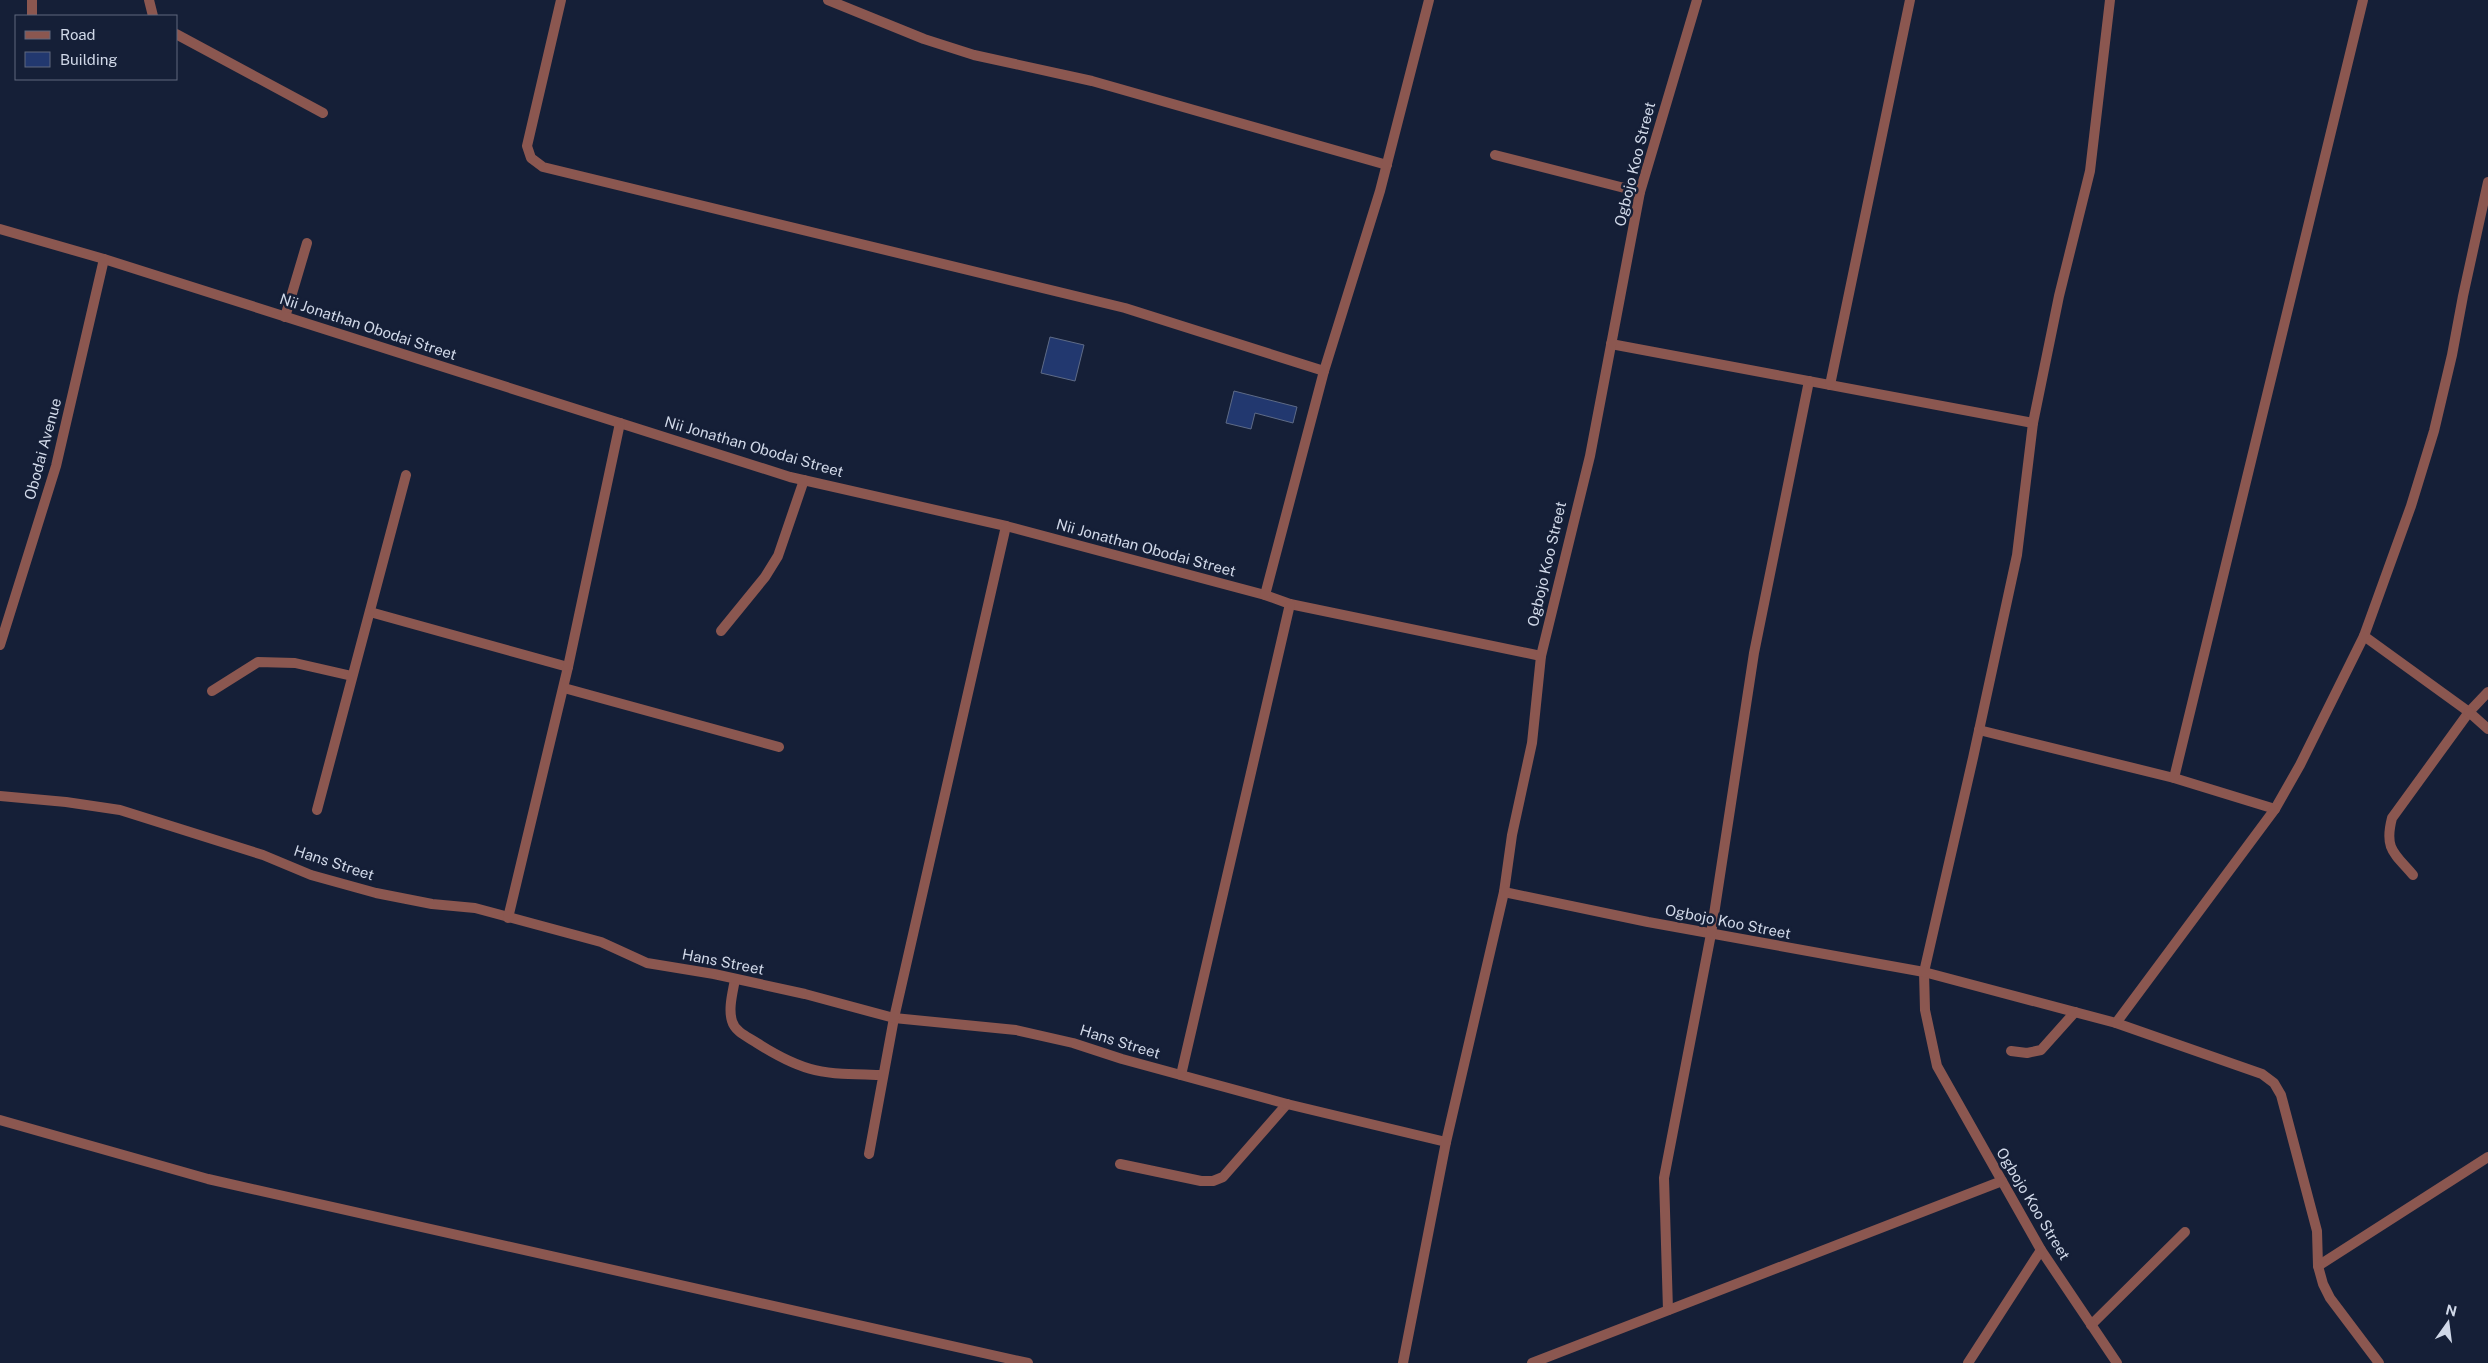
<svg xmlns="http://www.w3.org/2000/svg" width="2488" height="1363" font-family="'Public Sans',sans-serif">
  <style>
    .building { fill: #22386f; stroke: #5e6b87 }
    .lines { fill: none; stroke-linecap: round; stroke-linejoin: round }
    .lane { stroke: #8b5750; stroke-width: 10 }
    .street { stroke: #8b5750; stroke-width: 10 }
    .labels { text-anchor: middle; stroke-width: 5; stroke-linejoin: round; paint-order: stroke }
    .street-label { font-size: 15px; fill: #d0d8e8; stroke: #151f37 }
  </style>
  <rect width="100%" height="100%" fill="#151f37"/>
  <g class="building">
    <path d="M1050 337 1084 345 1075 381 1041 373Z"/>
    <path d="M1234 391 1297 407 1293 423 1255 413 1251 429 1226 423Z"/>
  </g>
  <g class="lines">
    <g class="lane">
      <path d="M149 0 153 16"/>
      <path d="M176 34 323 113"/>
      <path d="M1495 155 1640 192"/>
      <path d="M285 317 307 243"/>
      <path d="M721 631 765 577 778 556 804 480"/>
      <path d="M2413 875C2394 853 2384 849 2392 818L2469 712"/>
      <path d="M735 979C733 992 728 1008 732 1021 735 1032 748 1037 757 1043 807 1075 826 1074 883 1075"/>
      <path d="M2011 1051 2027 1053 2041 1050 2075 1012"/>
      <path d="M869 1154 894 1018"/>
      <path d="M1120 1164 1201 1181H1213L1223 1177 1287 1104"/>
      <path d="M2091 1325 2185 1232"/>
    </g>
    <g class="street">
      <path d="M32 0V16"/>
      <path d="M561 0 527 146 531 158 543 167 1125 308 1324 371"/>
      <path d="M828 0 924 39 974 55 1092 81 1387 165"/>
      <path d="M2110 0 2090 171 2059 296 2033 423 2017 555 1973 758 1924 972 1925 1010 1937 1066 2041 1250 2117 1363"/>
      <path d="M0 229 104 259 790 477 1006 526 1265 595 1290 604 1541 656"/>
      <path d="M1611 344 2033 423"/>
      <path d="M1830 385 1910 0"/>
      <path d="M1265 595 1324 371 1380 191 1429 0"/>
      <path d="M370 612 568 667"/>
      <path d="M2364 636 2469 712 2488 692"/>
      <path d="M0 645 56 466 104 259"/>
      <path d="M564 688 779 747"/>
      <path d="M212 691 258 662 295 663 352 676"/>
      <path d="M2469 712 2488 729"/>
      <path d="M1979 730 2174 778 2275 809"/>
      <path d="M2174 778 2363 0"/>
      <path d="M0 796 66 802 120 810 263 855 311 875 376 893 432 904 475 908 601 942 647 963 714 974 805 994 894 1018 1016 1030 1073 1043 1122 1059 1287 1104 1446 1142"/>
      <path d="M317 810 406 475"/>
      <path d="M1504 892 1648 922 1924 972 2116 1023 2262 1074 2274 1083 2281 1095 2317 1231 2318 1266 2323 1284 2330 1298 2379 1363"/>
      <path d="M508 918 568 667 620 423"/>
      <path d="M894 1018 1006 526"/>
      <path d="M2116 1023 2275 809 2300 765 2364 636 2411 506 2434 431 2452 355 2463 296 2488 182"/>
      <path d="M1181 1075 1290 604"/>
      <path d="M0 1120 208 1179 1028 1363"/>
      <path d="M2318 1266 2488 1157"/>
      <path d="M1668 1310 1664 1178 1711 934 1754 653 1809 381"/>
      <path d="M1403 1363 1446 1142 1504 892 1512 835 1532 743 1541 656 1590 456 1640 192 1697 0"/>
      <path d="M1532 1363 2002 1181"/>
      <path d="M1968 1363 2041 1250"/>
    </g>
  </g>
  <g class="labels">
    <g class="street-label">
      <text transform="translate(1635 164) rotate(-76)" y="5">Ogbojo Koo Street</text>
      <text transform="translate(368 327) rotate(18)" y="5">Nii Jonathan Obodai Street</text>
      <text transform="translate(754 447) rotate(16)" y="5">Nii Jonathan Obodai Street</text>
      <text transform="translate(43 449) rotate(-75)" y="5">Obodai Avenue</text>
      <text transform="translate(1146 548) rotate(15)" y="5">Nii Jonathan Obodai Street</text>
      <text transform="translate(1547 564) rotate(-77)" y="5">Ogbojo Koo Street</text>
      <text transform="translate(334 863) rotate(18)" y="5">Hans Street</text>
      <text transform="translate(1728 922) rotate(11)" y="5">Ogbojo Koo Street</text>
      <text transform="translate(723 962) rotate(11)" y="5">Hans Street</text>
      <text transform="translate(1120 1042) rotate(17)" y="5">Hans Street</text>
      <text transform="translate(2033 1204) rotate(59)" y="5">Ogbojo Koo Street</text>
    </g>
  </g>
  <rect x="15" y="15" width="162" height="65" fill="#151f37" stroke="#60697e"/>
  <rect x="25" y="31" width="25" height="8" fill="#8b5750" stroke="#60697e"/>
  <text x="60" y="40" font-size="15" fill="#d0d8e8">Road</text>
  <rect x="25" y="52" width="25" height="15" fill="#22386f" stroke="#60697e"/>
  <text x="60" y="65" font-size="15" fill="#d0d8e8">Building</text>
  <g transform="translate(2448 1323) rotate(14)" stroke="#151f37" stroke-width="4" paint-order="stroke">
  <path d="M0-4L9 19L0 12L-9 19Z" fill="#d0d8e8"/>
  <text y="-8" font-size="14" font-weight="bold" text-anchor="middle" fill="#d0d8e8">N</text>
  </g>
</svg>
